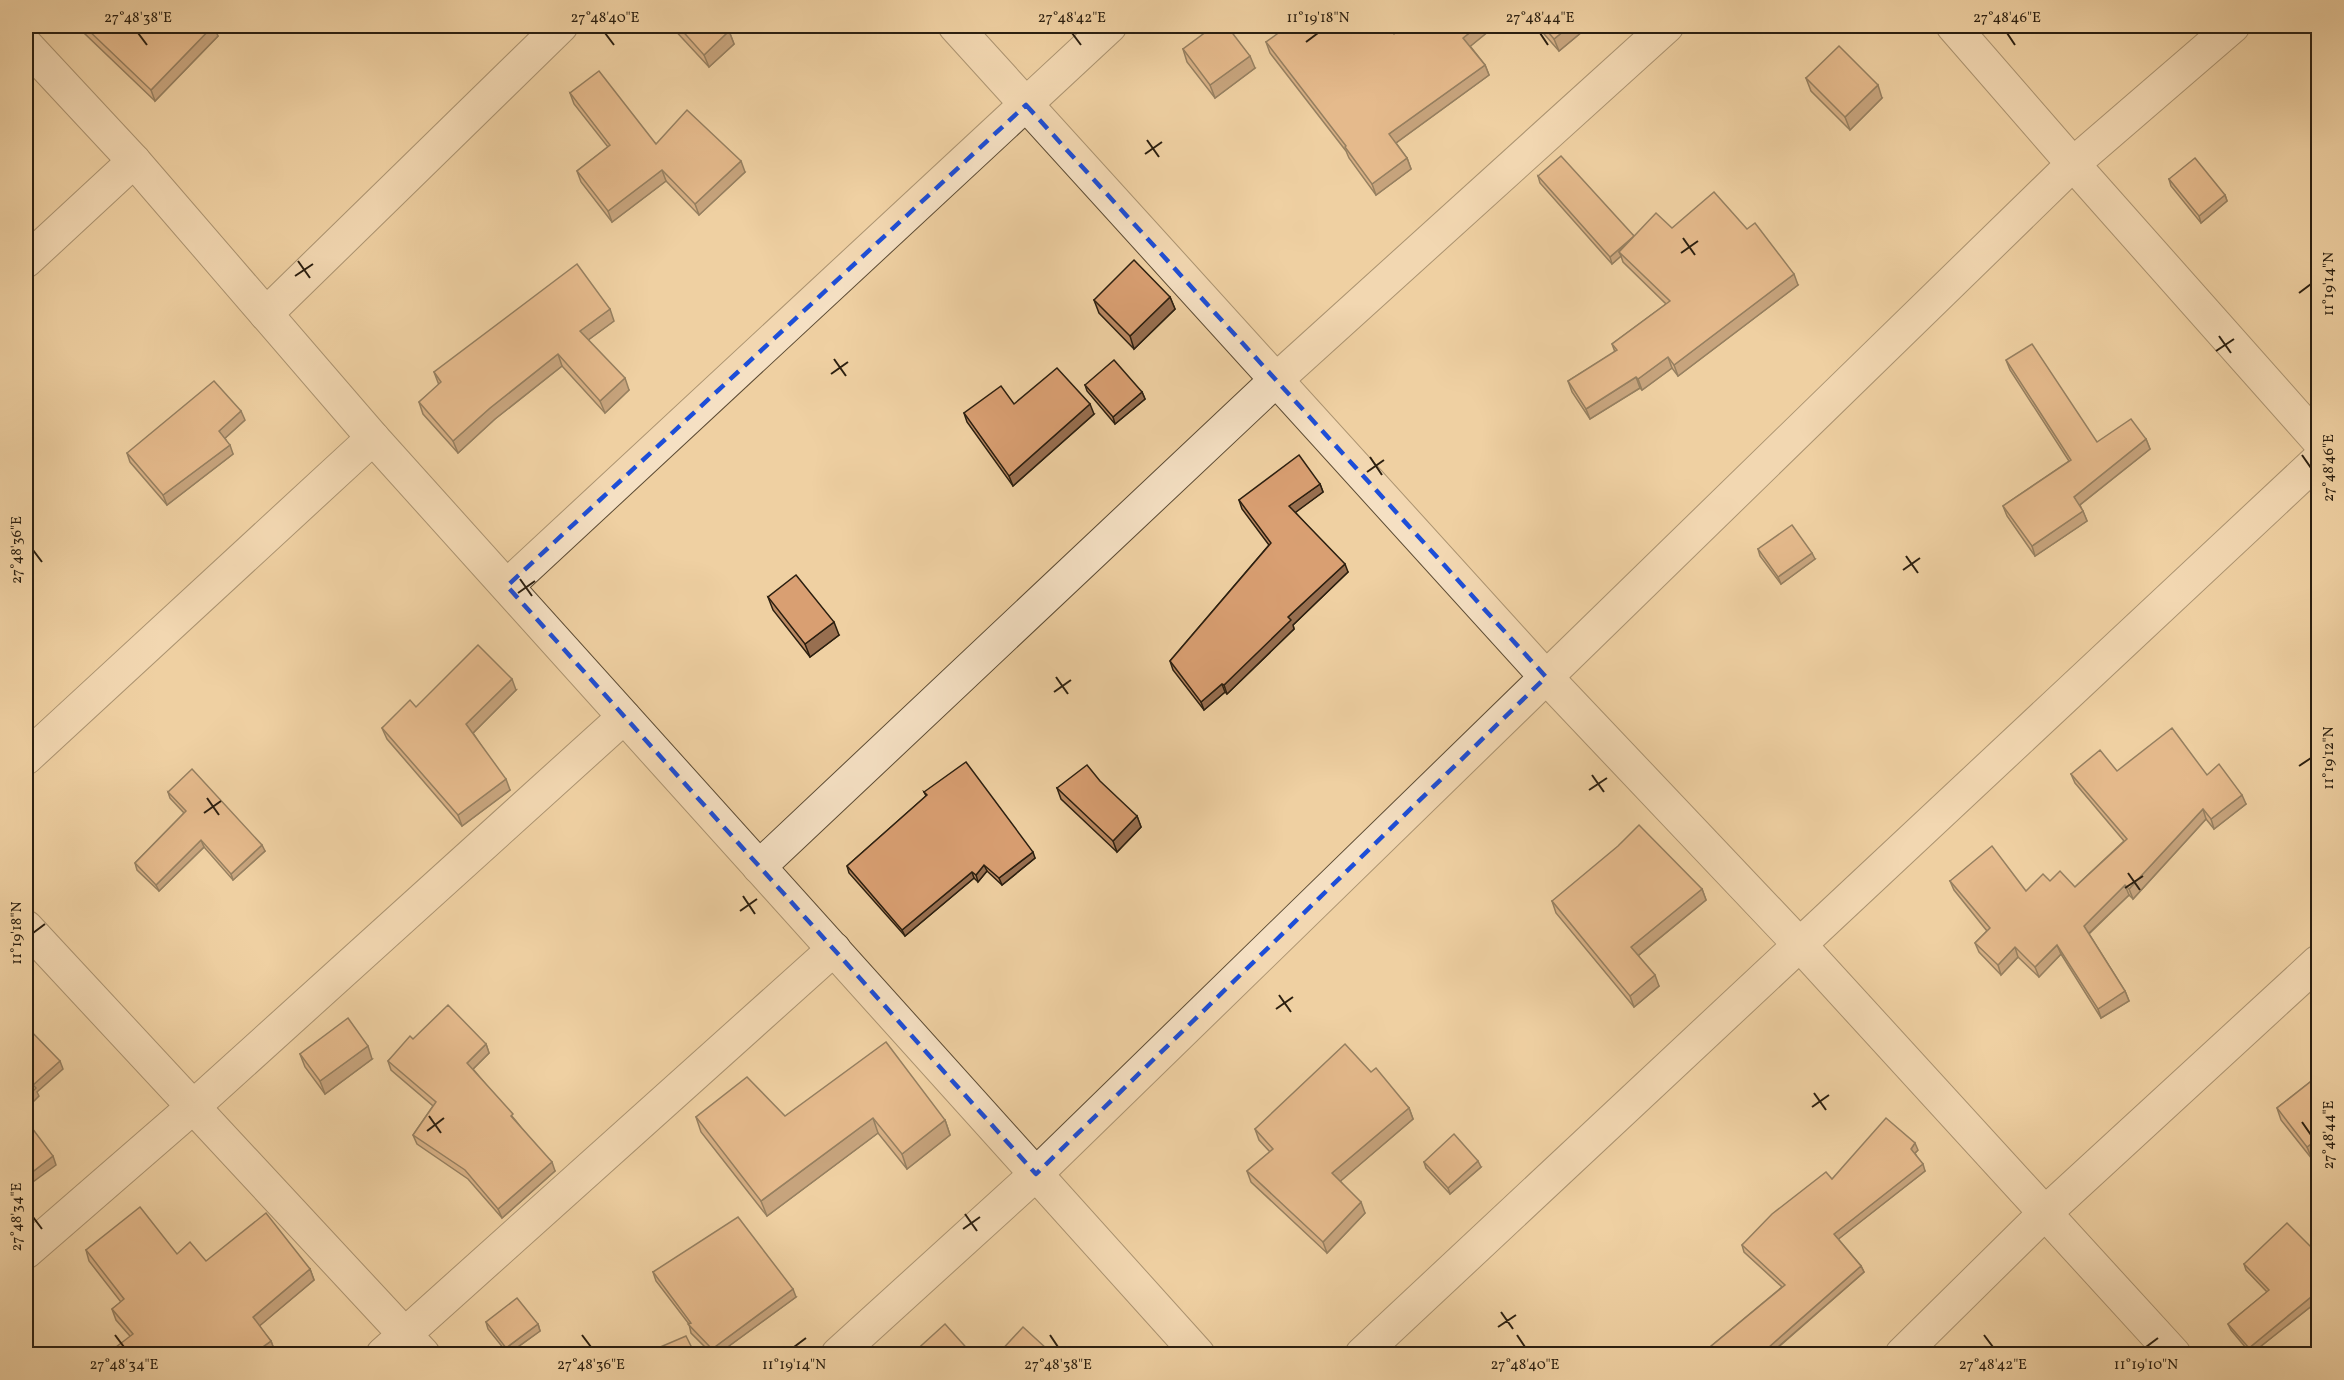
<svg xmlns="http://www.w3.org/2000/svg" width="2344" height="1380" font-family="Vollkorn,serif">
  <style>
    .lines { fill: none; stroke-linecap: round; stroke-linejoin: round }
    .street-casing { stroke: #5c4b34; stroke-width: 35 }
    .street { stroke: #f5e0c3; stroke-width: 33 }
    .wall { fill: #bb8962; stroke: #2b1f10; stroke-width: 1.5 }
    .shaded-wall { fill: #986f50; stroke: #2b1f10; stroke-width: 1.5 }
    .building { fill: #d99f72; stroke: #2b1f10; stroke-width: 1.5 }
    .marked { fill: none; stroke: #1d4ed8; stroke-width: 4.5; stroke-dasharray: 12 8; stroke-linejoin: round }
    .ticks { fill: none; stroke: #2b1f10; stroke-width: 2 }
    .neatline { fill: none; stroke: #2b1f10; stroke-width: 2 }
    .ticks-label { font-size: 15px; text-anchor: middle; fill: #2b1f10 }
  </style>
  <rect width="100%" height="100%" fill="#efd0a2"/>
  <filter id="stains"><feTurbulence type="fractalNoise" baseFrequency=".00333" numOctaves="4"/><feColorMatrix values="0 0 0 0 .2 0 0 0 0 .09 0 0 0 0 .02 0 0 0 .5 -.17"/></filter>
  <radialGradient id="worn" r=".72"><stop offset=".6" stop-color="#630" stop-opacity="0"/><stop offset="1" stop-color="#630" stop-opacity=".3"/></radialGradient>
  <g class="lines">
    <defs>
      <g id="street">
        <path d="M955 26 1546 677 1800 945 2174 1354"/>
        <path d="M1953 26 2073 164 2318 440"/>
        <path d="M26 45 134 161 373 438 1198 1354"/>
        <path d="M26 261 134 161"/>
        <path d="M266 314 561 26"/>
        <path d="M507 586 1110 26"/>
        <path d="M26 758 373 438"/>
        <path d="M759 867 1276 380 1667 26"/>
        <path d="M26 927 423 1354"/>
        <path d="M26 1252 193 1107 624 717"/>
        <path d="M383 1354 834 949"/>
        <path d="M838 1354 1036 1174 2073 164 2233 26"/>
        <path d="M1362 1354 2318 460"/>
        <path d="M1902 1354 2045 1213 2318 962"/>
      </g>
    </defs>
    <use href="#street" class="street-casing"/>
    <use href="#street" class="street"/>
  </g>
  <g class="wall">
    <path d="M81 26H214L218 36 155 101 83 32Z"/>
    <path d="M671 26H724L729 31 734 44 709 67Z"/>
    <path d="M1403 26H1495L1470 46 1485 65 1489 75 1396 143 1407 158 1411 169 1376 195 1349 158 1346 151 1270 53 1266 42 1394 34Z"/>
    <path d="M1537 26H1589L1559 51Z"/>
    <path d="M1183 49 1255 68 1215 98 1187 62Z"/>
    <path d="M1806 78 1882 98 1850 130 1811 91Z"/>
    <path d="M570 93 656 144 745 172 699 215 666 181 612 222 581 182 577 171 608 147 574 104Z"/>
    <path d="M1538 176 1634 236 1672 228 1798 285 1678 376 1672 368 1642 390 1640 388 1590 419 1572 392 1568 381 1615 352 1612 344 1666 304 1623 262 1621 256 1612 264 1540 183Z"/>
    <path d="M2169 179 2225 195 2227 201 2201 223 2171 186Z"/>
    <path d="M1170 297 1175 309 1134 349 1099 313 1094 300Z"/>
    <path d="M614 321 588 340 629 390 605 413 562 366 495 419 458 453 423 414 419 402 439 385 434 372Z"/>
    <path d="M2006 360 2097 442 2146 439 2150 449 2080 505 2087 521 2035 556 2007 516 2003 506 2069 461 2010 370Z"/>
    <path d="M1085 385 1142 392 1145 399 1115 424 1087 391Z"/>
    <path d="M1014 404 1094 414 1013 486 967 422 964 413Z"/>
    <path d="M245 420 225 438 233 454 167 505 130 462 127 453Z"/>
    <path d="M1320 484 1323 492 1295 512 1348 572 1293 625 1294 629 1227 694 1225 692 1204 710 1173 670 1170 661 1269 545 1242 509 1239 500Z"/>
    <path d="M1758 549 1815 559 1781 584 1760 556Z"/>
    <path d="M768 597 839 635 810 657 773 610Z"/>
    <path d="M516 690 473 733 510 790 462 826 387 739 382 728 416 707Z"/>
    <path d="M2117 771 2207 775 2246 804 2214 829 2206 819 2133 899 2129 895 2089 934 2125 991 2129 1001 2101 1018 2061 954 2039 977 2018 957 2001 975 1979 952 1975 943 1987 931 1954 890 1950 881 2026 891 2050 881 2075 887 2124 841 2075 783 2071 774Z"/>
    <path d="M1057 788 1137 816 1141 827 1117 852 1061 799Z"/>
    <path d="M168 792 265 851 233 880 204 847 159 891 137 870 135 863 184 813 170 798Z"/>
    <path d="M924 792 1035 858 1002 885 987 871 978 882 974 878 905 936 849 873 847 866 926 796Z"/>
    <path d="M1702 889 1706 900 1638 956 1659 986 1634 1007 1556 913 1552 901Z"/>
    <path d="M413 1039 486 1044 489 1053 473 1069 516 1121 555 1171 502 1218 468 1179 417 1144 413 1135 433 1106 391 1070 388 1061Z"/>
    <path d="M300 1054 372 1059 325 1094 305 1067Z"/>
    <path d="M1371 1072 1409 1108 1413 1119 1340 1181 1365 1213 1327 1253 1251 1182 1247 1171 1270 1152 1259 1140 1255 1129Z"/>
    <path d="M2319 1075V1154L2312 1159 2281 1120 2277 1108Z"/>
    <path d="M785 1116 945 1120 950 1135 907 1169 878 1133 767 1216 701 1132 696 1117Z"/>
    <path d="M1918 1150 1915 1153 1925 1171 1838 1239 1861 1266 1864 1272 1773 1352 1774 1354H1705L1704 1352 1782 1287 1744 1252 1742 1245 1832 1179Z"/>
    <path d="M1424 1162 1481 1167 1450 1194 1426 1168Z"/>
    <path d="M86 1250 177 1254 206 1261 310 1269 314 1280 259 1326 271 1341 275 1352 130 1336 116 1320 112 1309 121 1302 89 1261Z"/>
    <path d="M2319 1255V1308L2314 1304 2251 1354 2231 1330 2228 1324 2267 1292 2246 1270 2244 1264Z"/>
    <path d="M653 1272 796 1297 718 1354H712L691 1333 689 1324 656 1281Z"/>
    <path d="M486 1322 538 1324 540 1331 508 1354 488 1329Z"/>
  </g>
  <g class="shaded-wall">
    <path d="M213 26 218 36 155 101 151 90Z"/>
    <path d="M1478 26H1495L1467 49 1463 38Z"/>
    <path d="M1570 26H1589L1559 51 1554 39Z"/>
    <path d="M729 31 734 44 709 67 704 55Z"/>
    <path d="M1250 56 1255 68 1215 98 1210 85Z"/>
    <path d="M1485 65 1489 75 1393 145 1389 134Z"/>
    <path d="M1878 85 1882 98 1850 130 1845 117Z"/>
    <path d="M1407 158 1411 169 1376 195 1372 184Z"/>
    <path d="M741 161 745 172 699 215 695 204Z"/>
    <path d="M662 170 666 181 612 222 608 211Z"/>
    <path d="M2225 195 2227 201 2201 223 2199 216Z"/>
    <path d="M1634 236 1619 252 1621 256 1612 264 1610 257Z"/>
    <path d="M1794 274 1798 285 1678 376 1674 365Z"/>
    <path d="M1170 297 1175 309 1134 349 1130 336Z"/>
    <path d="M610 309 614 321 584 343 580 331Z"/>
    <path d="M558 354 562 366 495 419 458 453 453 441 490 408Z"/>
    <path d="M1668 357 1672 368 1642 390 1638 379Z"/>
    <path d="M1636 377 1640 388 1590 419 1586 409Z"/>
    <path d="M625 378 629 390 605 413 600 401Z"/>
    <path d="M1142 392 1145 399 1115 424 1113 417Z"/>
    <path d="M1090 404 1094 414 1013 486 1009 476Z"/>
    <path d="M241 411 245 420 223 440 219 431Z"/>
    <path d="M2146 439 2150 449 2077 507 2074 497Z"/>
    <path d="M230 445 233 454 167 505 163 495Z"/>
    <path d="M1320 484 1323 492 1292 515 1289 506Z"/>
    <path d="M2083 511 2087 521 2035 556 2032 546Z"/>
    <path d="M1812 553 1815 559 1781 584 1778 577Z"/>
    <path d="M1345 564 1348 572 1293 625 1294 629 1227 694 1224 685 1288 617Z"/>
    <path d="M834 622 839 635 810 657 805 644Z"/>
    <path d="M512 679 516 690 470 736 466 724Z"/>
    <path d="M1222 684 1225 692 1204 710 1201 702Z"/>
    <path d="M506 779 510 790 462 826 458 815Z"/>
    <path d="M2242 795 2246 804 2214 829 2211 819Z"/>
    <path d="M2203 809 2206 819 2133 899 2129 889Z"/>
    <path d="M1137 816 1141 827 1117 852 1113 841Z"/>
    <path d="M201 840 204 847 159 891 156 885Z"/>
    <path d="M262 845 265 851 233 880 231 874Z"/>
    <path d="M1033 852 1035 858 1002 885 999 878Z"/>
    <path d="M984 865 987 871 978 882 976 875Z"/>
    <path d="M972 872 974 878 905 936 902 930Z"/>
    <path d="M2125 885 2129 895 2087 935 2084 926Z"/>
    <path d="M1702 889 1706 900 1635 958 1631 947Z"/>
    <path d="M2057 945 2061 954 2039 977 2035 967Z"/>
    <path d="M2015 947 2018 957 2001 975 1998 965Z"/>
    <path d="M1655 975 1659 986 1634 1007 1630 996Z"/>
    <path d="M2125 991 2129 1001 2101 1018 2098 1009Z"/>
    <path d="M486 1044 489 1053 470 1072 467 1063Z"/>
    <path d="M368 1046 372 1059 325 1094 320 1081Z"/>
    <path d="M60 1061 63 1069 37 1092 39 1096 26 1109V1098L33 1085Z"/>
    <path d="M1409 1108 1413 1119 1336 1185 1332 1173Z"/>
    <path d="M873 1118 878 1133 767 1216 761 1201Z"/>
    <path d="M945 1120 950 1135 907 1169 902 1154Z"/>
    <path d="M2319 1138V1154L2312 1159 2307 1147Z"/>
    <path d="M1915 1143 1918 1150 1913 1155 1911 1149Z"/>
    <path d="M53 1156 56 1165 26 1187V1177Z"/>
    <path d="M1478 1161 1481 1167 1450 1194 1448 1188Z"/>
    <path d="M552 1162 555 1171 502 1218 498 1209Z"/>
    <path d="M1923 1164 1925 1171 1836 1241 1834 1234Z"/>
    <path d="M1361 1202 1365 1213 1327 1253 1323 1242Z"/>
    <path d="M1861 1266 1864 1272 1771 1353 1769 1347Z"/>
    <path d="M310 1269 314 1280 257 1328 253 1317Z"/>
    <path d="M793 1289 796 1297 718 1354H714L712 1349Z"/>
    <path d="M2311 1297 2314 1304 2251 1354 2249 1348Z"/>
    <path d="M538 1324 540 1331 508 1354 506 1348Z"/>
    <path d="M271 1341 275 1352 271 1354H253Z"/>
    <path d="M1047 1349 1049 1354H1042Z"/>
  </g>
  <g class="building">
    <path d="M84 26H213L151 90Z"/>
    <path d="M678 26H724L729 31 704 55Z"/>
    <path d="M1214 26H1227L1250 56 1210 85 1183 49Z"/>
    <path d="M1288 26H1387L1394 34 1403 26H1478L1463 38 1485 65 1389 134 1407 158 1372 184 1345 147 1346 146 1266 42Z"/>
    <path d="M1543 26H1570L1554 39Z"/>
    <path d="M1839 46 1878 85 1845 117 1806 78Z"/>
    <path d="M599 71 656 144 687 110 741 161 695 204 662 170 608 211 577 171 610 145 570 93Z"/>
    <path d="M1561 156 1634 236 1610 257 1538 176Z"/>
    <path d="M2195 158 2225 195 2199 216 2169 179Z"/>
    <path d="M1714 192 1747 229 1755 223 1794 274 1674 365 1668 357 1638 379 1636 377 1586 409 1568 381 1617 350 1612 344 1670 301 1619 252 1656 213 1672 228Z"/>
    <path d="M1134 260 1170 297 1130 336 1094 300Z"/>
    <path d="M577 264 610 309 580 331 625 378 600 401 558 354 490 408 453 441 419 402 441 382 434 372Z"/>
    <path d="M2032 344 2097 442 2131 419 2146 439 2074 497 2083 511 2032 546 2003 506 2071 460 2006 360Z"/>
    <path d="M1114 360 1142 392 1113 417 1085 385Z"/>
    <path d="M1057 368 1090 404 1009 476 964 413 1001 386 1014 404Z"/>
    <path d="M214 381 241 411 219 431 230 445 163 495 127 453Z"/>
    <path d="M1299 455 1320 484 1289 506 1345 564 1288 617 1291 620 1224 685 1222 684 1201 702 1170 661 1271 543 1239 500Z"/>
    <path d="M1792 525 1812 553 1778 577 1758 549Z"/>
    <path d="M796 575 834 622 805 644 768 597Z"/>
    <path d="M478 645 512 679 466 724 506 779 458 815 382 728 410 700 416 707Z"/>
    <path d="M2172 728 2207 775 2219 764 2242 795 2211 819 2203 809 2129 889 2125 885 2084 926 2125 991 2098 1009 2057 945 2035 967 2015 947 1998 965 1975 943 1990 928 1950 881 1992 846 2026 891 2043 874 2050 881 2060 871 2075 887 2127 839 2071 774 2100 750 2117 771Z"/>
    <path d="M966 762 1033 852 999 878 984 865 976 875 972 872 902 930 847 866 927 795 924 792Z"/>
    <path d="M1087 765 1100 781 1137 816 1113 841 1057 788Z"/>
    <path d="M192 769 262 845 231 874 201 840 156 885 135 863 186 811 168 792Z"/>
    <path d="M1639 825 1702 889 1631 947 1655 975 1630 996 1552 901 1618 846Z"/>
    <path d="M448 1005 486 1044 467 1063 513 1114 511 1116 552 1162 498 1209 465 1170 413 1135 436 1102 388 1061 410 1036 413 1039Z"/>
    <path d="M348 1018 368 1046 320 1081 300 1054Z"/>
    <path d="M26 1026 60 1061 33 1085 36 1088 26 1098Z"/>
    <path d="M886 1042 945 1120 902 1154 873 1118 761 1201 696 1117 747 1077 785 1116Z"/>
    <path d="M1345 1044 1371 1072 1376 1068 1409 1108 1332 1173 1361 1202 1323 1242 1247 1171 1273 1149 1255 1129Z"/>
    <path d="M2319 1075V1138L2307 1147 2277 1108Z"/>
    <path d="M1886 1118 1915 1143 1911 1149 1923 1164 1834 1234 1861 1266 1769 1347 1774 1354H1706L1704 1352 1785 1285 1742 1245 1772 1214 1826 1172 1832 1179Z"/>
    <path d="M26 1120 53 1156 26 1177Z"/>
    <path d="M1454 1134 1478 1161 1448 1188 1424 1162Z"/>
    <path d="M140 1207 177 1254 190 1242 206 1261 266 1213 310 1269 253 1317 271 1341 253 1354H107L133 1334 112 1309 124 1299 86 1250Z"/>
    <path d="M738 1217 793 1289 712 1349 688 1324 691 1323 653 1272Z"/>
    <path d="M2287 1223 2319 1255V1304L2311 1297 2249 1348 2228 1324 2269 1290 2244 1264Z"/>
    <path d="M517 1298 538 1324 506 1348 486 1322Z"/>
    <path d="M945 1324 972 1354H912Z"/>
    <path d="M1023 1327 1047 1349 1042 1354H998Z"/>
    <path d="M686 1336 695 1354H644Z"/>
    <path d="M598 1348 603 1354H590Z"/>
  </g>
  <path d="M0 0H2344V1380H0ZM1026 105 1546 677 1036 1174 507 586Z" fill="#efd0a2" fill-opacity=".55" fill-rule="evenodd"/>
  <path class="marked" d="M1026 105 1546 677 1036 1174 507 586Z"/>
  <path class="ticks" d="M138 33 147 45M605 33 614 45M1072 33 1081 45M1540 33 1548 45M2007 33 2015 45M1306 42 1318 33M1147 140 1159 157M1145 154 1162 142M1683 238 1695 255M1681 253 1698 241M298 261 310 278M295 276 313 264M2299 293 2311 284M2219 336 2231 353M2216 351 2234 339M834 359 846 376M831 374 848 362M2302 455 2311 468M1370 457 1382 475M1367 472 1384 460M33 550 42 562M1906 556 1918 573M1903 570 1920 558M520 579 532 596M518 593 535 581M1056 677 1068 694M1054 692 1071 680M2299 766 2311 758M1592 775 1604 792M1589 790 1607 778M207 798 219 815M204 813 221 801M2128 873 2140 890M2125 888 2143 876M743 896 755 914M740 911 757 899M33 933 45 924M1279 995 1291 1012M1276 1009 1293 997M1814 1093 1826 1110M1812 1107 1829 1095M429 1116 441 1133M2302 1122 2311 1135M427 1131 444 1118M965 1214 977 1231M33 1217 42 1229M963 1229 980 1217M1501 1312 1513 1329M1498 1327 1516 1315M115 1335 124 1347M582 1335 591 1347M1050 1335 1058 1347M1517 1335 1525 1347M1984 1335 1993 1347M794 1347 806 1338M2146 1347 2158 1338"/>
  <rect width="2344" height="1380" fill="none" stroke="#efd0a2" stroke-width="66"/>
  <rect x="33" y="33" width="2278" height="1314" class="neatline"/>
  <g class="ticks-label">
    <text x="138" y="22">27°48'38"E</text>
    <text x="605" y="22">27°48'40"E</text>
    <text x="1072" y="22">27°48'42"E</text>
    <text x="1318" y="22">11°19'18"N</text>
    <text x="1540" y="22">27°48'44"E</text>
    <text x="2007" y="22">27°48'46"E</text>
    <text transform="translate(2328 284) rotate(-90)" y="5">11°19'14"N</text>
    <text transform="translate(2328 468) rotate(-90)" y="5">27°48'46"E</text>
    <text transform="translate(16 550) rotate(-90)" y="5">27°48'36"E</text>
    <text transform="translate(2328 758) rotate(-90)" y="5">11°19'12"N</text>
    <text transform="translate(16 933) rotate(-90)" y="5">11°19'18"N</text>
    <text transform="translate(2328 1135) rotate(-90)" y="5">27°48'44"E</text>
    <text transform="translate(16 1217) rotate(-90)" y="5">27°48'34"E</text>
    <text x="124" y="1369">27°48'34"E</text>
    <text x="591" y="1369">27°48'36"E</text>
    <text x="794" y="1369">11°19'14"N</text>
    <text x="1058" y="1369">27°48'38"E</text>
    <text x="1525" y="1369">27°48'40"E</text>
    <text x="1993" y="1369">27°48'42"E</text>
    <text x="2146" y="1369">11°19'10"N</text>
  </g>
  <rect width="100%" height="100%" filter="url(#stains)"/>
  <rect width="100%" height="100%" fill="url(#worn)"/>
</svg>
